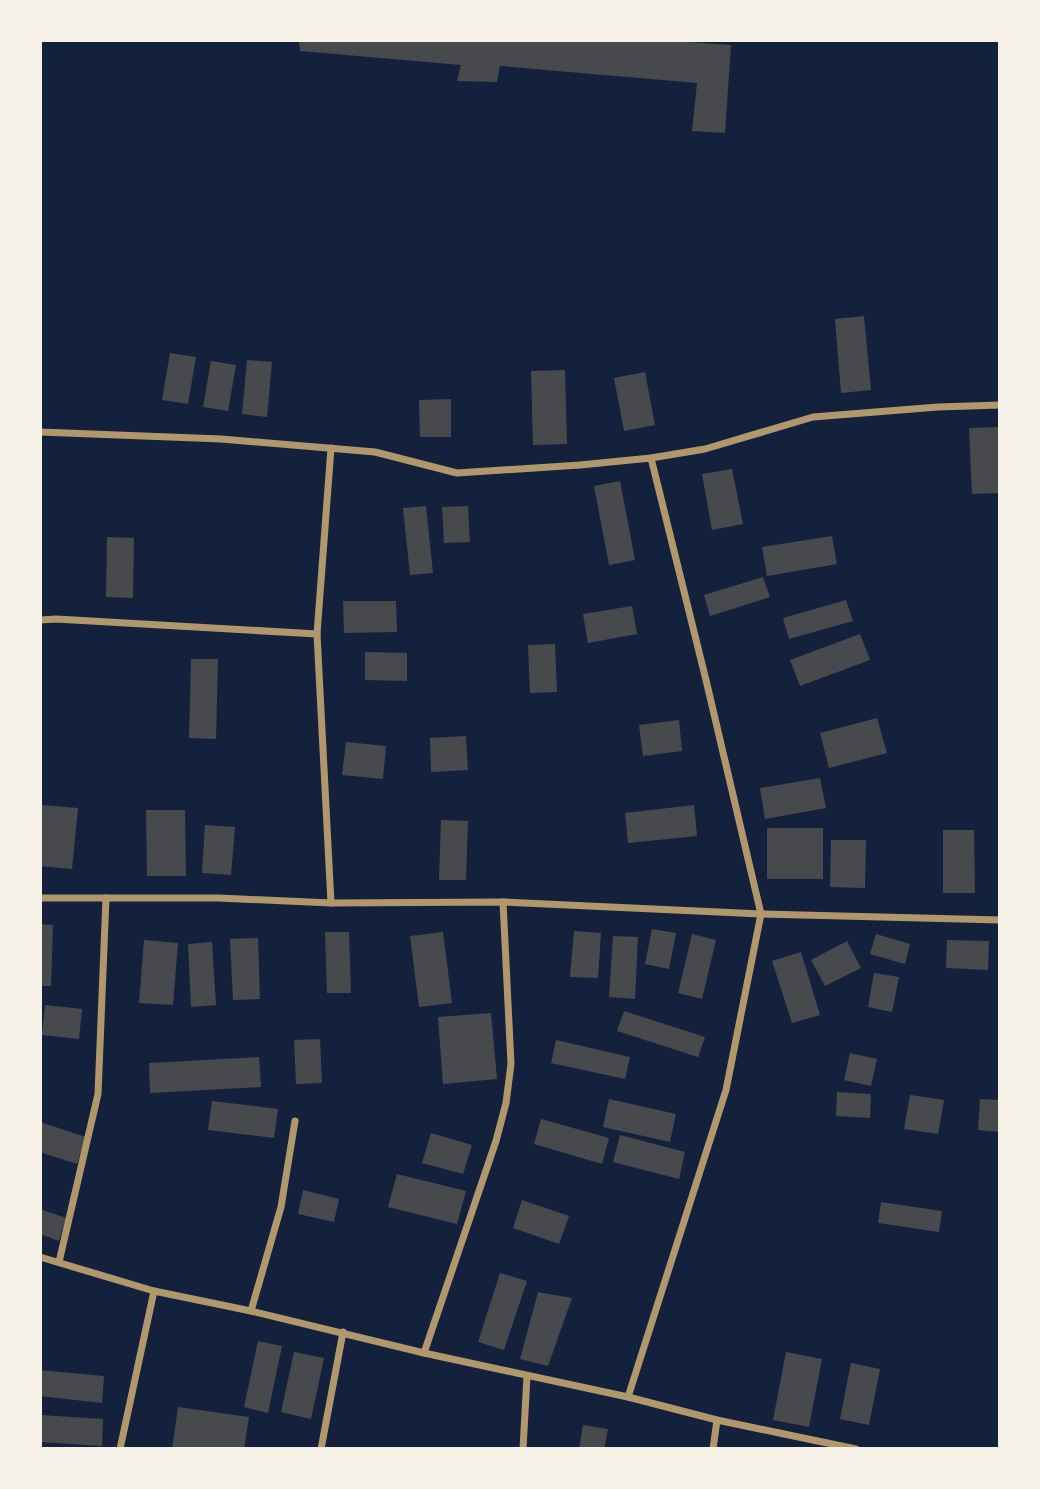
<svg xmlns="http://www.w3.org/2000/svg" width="1040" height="1489" font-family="'Work Sans',sans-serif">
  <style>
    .building { fill: #48494c }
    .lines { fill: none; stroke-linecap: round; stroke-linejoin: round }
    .minor { stroke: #b1986c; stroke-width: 7 }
  </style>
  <rect width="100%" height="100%" fill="#14213d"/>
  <g class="building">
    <path d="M299 40H660L731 45 725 133 692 131 697 83 500 66 497 82 457 81 461 65 300 51Z"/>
    <path d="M864 316 871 390 841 393 835 319Z"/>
    <path d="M170 353 196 357 188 404 162 400Z"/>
    <path d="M247 360 272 362 267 417 242 414Z"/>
    <path d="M211 361 236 365 228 411 203 407Z"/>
    <path d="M565 370 567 444 533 445 531 371Z"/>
    <path d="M645 372 655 425 624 431 614 378Z"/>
    <path d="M451 399V437H420L419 400Z"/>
    <path d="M1000 427V493L972 494 969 428Z"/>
    <path d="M732 469 743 524 712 530 702 474Z"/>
    <path d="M620 481 635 560 609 565 594 486Z"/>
    <path d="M426 506 433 573 410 575 403 508Z"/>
    <path d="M468 506 470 542 444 543 442 507Z"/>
    <path d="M832 536 837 564 767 576 762 547Z"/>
    <path d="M107 537 134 538 133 598 106 597Z"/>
    <path d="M763 577 770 597 710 616 704 595Z"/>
    <path d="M846 600 853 621 789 639 783 618Z"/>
    <path d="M343 601H396L397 632 344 633Z"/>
    <path d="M632 606 637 634 588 643 583 614Z"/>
    <path d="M860 634 870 660 800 686 790 660Z"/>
    <path d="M555 644 557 692 530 693 528 645Z"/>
    <path d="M365 652 407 653V681L365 680Z"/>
    <path d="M191 659H218L216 739 189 738Z"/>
    <path d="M877 718 887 753 829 768 820 733Z"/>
    <path d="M679 720 682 751 643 756 639 725Z"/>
    <path d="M466 736 468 770 431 772 430 738Z"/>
    <path d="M346 742 386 746 383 779 342 775Z"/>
    <path d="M820 778 826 808 765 819 760 788Z"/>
    <path d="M42 805 78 808 72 869 40 866Z"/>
    <path d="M694 805 697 836 628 843 625 813Z"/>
    <path d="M146 810H185L186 876H147Z"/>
    <path d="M441 820 468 821 466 880H439Z"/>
    <path d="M205 825 235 827 231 875 202 873Z"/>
    <rect x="767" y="828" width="56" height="51"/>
    <path d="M943 830H974L975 893H943Z"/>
    <path d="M831 840H866L865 888 830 887Z"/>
    <path d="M40 924 53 925 51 986H40Z"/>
    <path d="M652 929 676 933 669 969 645 964Z"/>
    <path d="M574 931 601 933 598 978 570 977Z"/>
    <path d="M325 932H349L351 993H327Z"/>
    <path d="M443 932 452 1003 419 1007 410 936Z"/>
    <path d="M692 934 716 940 702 999 678 993Z"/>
    <path d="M876 934 910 944 905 964 870 954Z"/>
    <path d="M613 936 638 937 635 999 609 997Z"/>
    <path d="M258 938 260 999 233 1000 230 939Z"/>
    <path d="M144 940 178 943 173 1005 139 1003Z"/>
    <path d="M947 940 989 941 988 970 946 968Z"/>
    <path d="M847 941 861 968 825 986 811 960Z"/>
    <path d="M212 942 216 1005 191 1007 188 944Z"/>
    <path d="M801 952 820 1015 792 1023 772 961Z"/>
    <path d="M874 973 899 977 892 1012 868 1007Z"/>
    <path d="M45 1005 82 1009 79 1039 42 1035Z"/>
    <path d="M624 1011 705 1037 698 1057 617 1031Z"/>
    <path d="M491 1013 497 1079 443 1084 438 1017Z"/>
    <path d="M320 1039 322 1083 296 1084 294 1040Z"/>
    <path d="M556 1040 630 1057 625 1079 551 1063Z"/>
    <path d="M850 1053 877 1059 871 1086 844 1080Z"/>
    <path d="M259 1057 261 1087 150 1093 149 1063Z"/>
    <path d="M837 1092 871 1094 870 1118 836 1116Z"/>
    <path d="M910 1095 944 1100 938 1134 904 1129Z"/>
    <path d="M609 1099 676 1114 670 1142 603 1127Z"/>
    <path d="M980 1099 1000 1100V1132L978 1130Z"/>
    <path d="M212 1101 278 1109 274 1138 208 1130Z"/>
    <path d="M541 1119 609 1138 602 1164 534 1144Z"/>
    <path d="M40 1122 86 1137 77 1164 40 1152Z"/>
    <path d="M431 1133 472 1145 463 1174 422 1163Z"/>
    <path d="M620 1135 685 1152 679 1179 613 1162Z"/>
    <path d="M397 1174 466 1191 457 1224 388 1207Z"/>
    <path d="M303 1190 339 1199 334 1222 298 1214Z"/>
    <path d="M522 1200 569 1216 559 1244 513 1228Z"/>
    <path d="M881 1202 942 1211 939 1232 878 1223Z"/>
    <path d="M40 1209 66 1218 59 1241 40 1234Z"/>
    <path d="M500 1273 527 1281 504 1350 478 1342Z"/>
    <path d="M538 1292 572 1298 548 1366 520 1359Z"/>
    <path d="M258 1341 282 1346 268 1413 244 1407Z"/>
    <path d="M294 1352 324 1358 311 1419 281 1412Z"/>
    <path d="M786 1352 822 1359 809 1427 773 1420Z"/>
    <path d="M851 1363 880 1369 869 1425 840 1419Z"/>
    <path d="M40 1370 104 1376 102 1403 40 1396Z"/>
    <path d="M178 1407 249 1417 244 1449H172Z"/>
    <path d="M40 1415 103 1419 102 1446 40 1442Z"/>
    <path d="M583 1425 608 1429 604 1449H579Z"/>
  </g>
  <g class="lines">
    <g class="minor">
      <path d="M40 432 221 439 375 452 457 473 580 465 651 458 705 449 813 417 938 407 1000 405"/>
      <path d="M40 620 56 619 317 634"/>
      <path d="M40 898H219L331 903 503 902 761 914 1000 920"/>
      <path d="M331 903 317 634 331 448"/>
      <path d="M40 1257 154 1291 251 1311 424 1353 628 1397 717 1420 856 1449"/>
      <path d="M59 1262 98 1094 106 898"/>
      <path d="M251 1311 281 1207 295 1121"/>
      <path d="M424 1353 496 1141 506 1103 511 1064 503 902"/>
      <path d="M628 1397 726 1090 761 914 706 680 651 458"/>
      <path d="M120 1449 154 1291"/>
      <path d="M321 1449 343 1332"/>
      <path d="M523 1449 527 1376"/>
      <path d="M713 1449 717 1420"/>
    </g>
  </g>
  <rect width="1040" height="1489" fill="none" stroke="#f6f1e7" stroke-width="84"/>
</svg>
